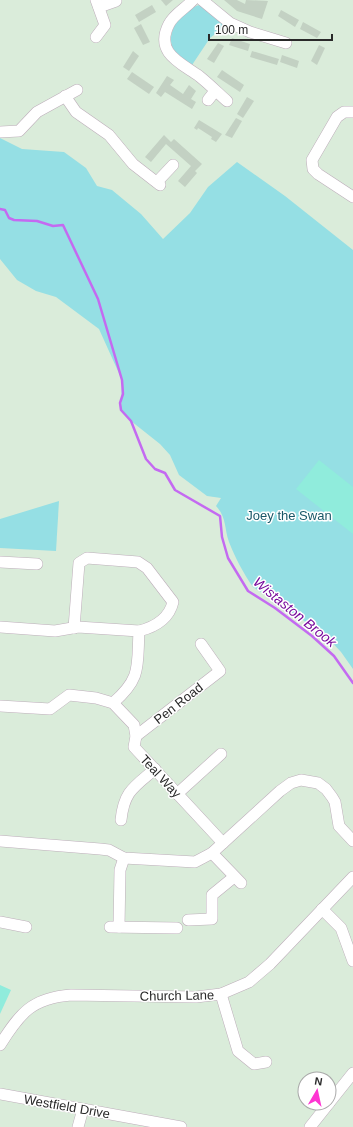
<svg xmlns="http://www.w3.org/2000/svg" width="353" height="1127" font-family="Arial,sans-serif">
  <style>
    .green { fill: #95dfe4 }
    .pitch { fill: #90ecdc }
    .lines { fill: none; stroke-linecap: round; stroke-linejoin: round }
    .stream { stroke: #c46af1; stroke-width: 2.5 }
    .building { fill: #c3d1c3 }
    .minor-casing { stroke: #bdaeba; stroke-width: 12 }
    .minor { stroke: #fff; stroke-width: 11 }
    .labels { text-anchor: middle; stroke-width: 3; stroke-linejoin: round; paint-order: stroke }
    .park-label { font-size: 13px; fill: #185767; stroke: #fff }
    .street-label { font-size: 13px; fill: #292929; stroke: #fff }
    .water-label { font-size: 14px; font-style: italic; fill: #770a9b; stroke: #fff }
  </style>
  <rect width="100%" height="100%" fill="#daecda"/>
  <g class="green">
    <path d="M200 5 226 25 210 38 192 65C188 62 183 60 179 56 165 44 171 25 184 15 189 11 193 6 200 5Z"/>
    <path d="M0 138 22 149 64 152 86 168 97 186 112 190 141 214 163 239 190 213 208 187 237 162 285 196 353 250V669L341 652 324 634 253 587C243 573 235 557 229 542 224 528 227 518 216 506L221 498 207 496 179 475 170 455 160 444 131 421 121 410 122 380 99 329 56 297 36 291 17 280 0 259Z"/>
    <path d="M59 501 56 551 0 548V519Z"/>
  </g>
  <g class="pitch">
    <path d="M319 460 353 487V534L296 489Z"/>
    <path d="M0 985 11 990 0 1014Z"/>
  </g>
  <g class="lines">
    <path class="stream" d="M0 209 5 210 9 218 14 220 37 221 53 226 63 225 98 299 122 380 123 394 120 403 121 410 131 421 146 459 155 469 165 473 175 490 220 516 222 537 228 558 248 591 275 608 312 636 334 656 353 683"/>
  </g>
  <g class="building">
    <path d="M161 0H173L166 6Z"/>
    <path d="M224 0H237L245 4 246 0 268 1 262 19 237 11Z"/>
    <path d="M152 5 156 12 139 22 135 15Z"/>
    <path d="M281 10 299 20 295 27 278 16Z"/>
    <path d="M303 22 321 32 317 38 300 29Z"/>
    <path d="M141 24 150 42 143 45 134 28Z"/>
    <path d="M232 38 250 44 248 51 229 45Z"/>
    <path d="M218 43 224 46 214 63 207 59Z"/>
    <path d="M319 45 325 48 317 65 311 61Z"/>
    <path d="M133 51 139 56 129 71 123 67Z"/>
    <path d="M252 51 279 59 277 65 250 57Z"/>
    <path d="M282 55 299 61 297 68 280 62Z"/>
    <path d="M222 70 244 85 240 92 217 77Z"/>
    <path d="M132 72 154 87 149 94 127 79Z"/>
    <path d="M167 76 174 80 170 85 183 94 189 85 196 91 191 99 196 102 192 109 165 92 161 97 156 93Z"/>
    <path d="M247 97 254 101 243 118 237 114Z"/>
    <path d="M236 118 242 121 232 138 225 135Z"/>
    <path d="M199 120 222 134 216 142 211 139 212 137 198 128 197 130 194 128Z"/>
    <path d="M164 135 171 142 174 139 202 164 195 171 197 173 185 187 178 181 191 166 166 144 151 162 145 157Z"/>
  </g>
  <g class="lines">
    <defs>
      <g id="minor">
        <path d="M193 0C186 8 174 14 169 24 154 53 181 63 199 76 209 84 218 93 227 101"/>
        <path d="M202 0 230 23 250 32 286 43"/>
        <path d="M99 7 116 1"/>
        <path d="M96 37 105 25 96 0"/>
        <path d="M65 96 76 112 109 135 133 164 160 185"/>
        <path d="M208 100 215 91"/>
        <path d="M353 112H344L337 117 312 160 313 169 318 174 353 197"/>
        <path d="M0 132 19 131 37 112 77 90"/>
        <path d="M157 182 173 165"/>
        <path d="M0 562 37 564"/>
        <path d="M0 627 55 631 78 627 139 631C137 666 142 678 113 703"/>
        <path d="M74 628 79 563 87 558 138 562 147 568 173 602C169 619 155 627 139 631"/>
        <path d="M0 706 50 709 69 695 96 698 113 703 134 725 136 736 134 747 223 843"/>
        <path d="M136 736 220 671 201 644"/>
        <path d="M177 794 221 754"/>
        <path d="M121 820C124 791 134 787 155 769"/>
        <path d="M0 841 100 849 109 850 124 858 195 862 212 853 280 791 291 783 301 780 318 783 326 789 332 797 335 802 339 826 353 841"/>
        <path d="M212 853 241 883"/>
        <path d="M322 909 341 928 353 961"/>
        <path d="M188 920 212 919V895L234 877"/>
        <path d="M0 922 26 927"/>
        <path d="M110 927 177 928"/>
        <path d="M119 927 120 870 124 858"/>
        <path d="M221 994 238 1051 254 1064 266 1062"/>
        <path d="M0 1045C20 1013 32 998 71 995L196 997 221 994 249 982 270 964 353 877"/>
        <path d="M0 1094 181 1127"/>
        <path d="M329 1103 353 1073"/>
        <path d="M78 1127 83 1109"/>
        <path d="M310 1127 329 1103"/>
      </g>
    </defs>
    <use href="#minor" class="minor-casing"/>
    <use href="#minor" class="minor"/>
  </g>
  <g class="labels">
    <g class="park-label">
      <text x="289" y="520">Joey the Swan</text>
    </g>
    <g class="street-label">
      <text transform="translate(178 703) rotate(-38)" y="5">Pen Road</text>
      <text transform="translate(161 776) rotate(47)" y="5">Teal Way</text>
      <text transform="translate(177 995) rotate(-1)" y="5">Church Lane</text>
      <text transform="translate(67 1106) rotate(10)" y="5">Westfield Drive</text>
    </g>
    <g class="water-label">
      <text transform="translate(295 612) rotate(39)" y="5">Wistaston Brook</text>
    </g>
  </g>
  <g transform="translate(317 1091) rotate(9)"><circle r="19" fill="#ffffff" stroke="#a9a9a9"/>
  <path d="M0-3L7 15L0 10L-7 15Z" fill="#fe35d2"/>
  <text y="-6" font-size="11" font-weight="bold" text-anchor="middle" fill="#292929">N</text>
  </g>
  <path d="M209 34v6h123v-6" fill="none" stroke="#292929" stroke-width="2"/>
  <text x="215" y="34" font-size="12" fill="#292929" stroke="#ffffff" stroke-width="3" paint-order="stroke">100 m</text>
</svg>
